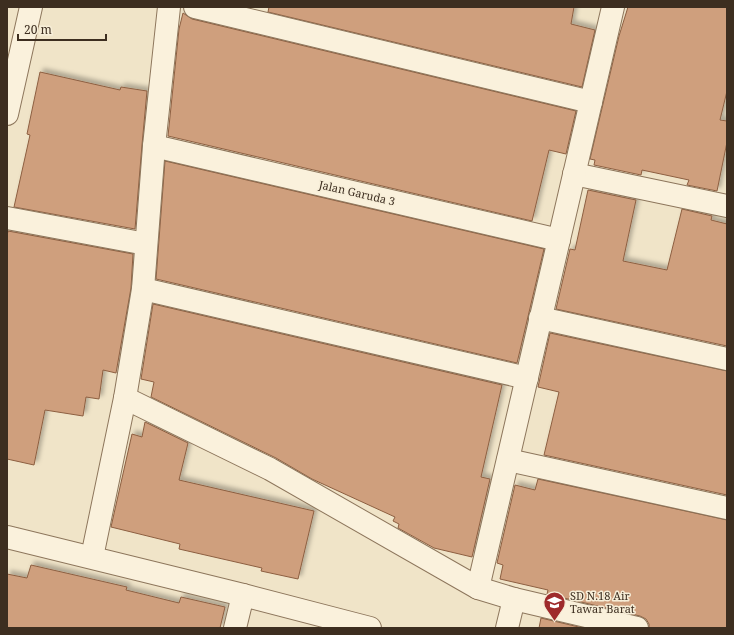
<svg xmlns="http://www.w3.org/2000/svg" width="734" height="635" font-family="'Noto Serif',serif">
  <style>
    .building { fill: #cf9f7d; stroke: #8d5f41; filter: url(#shadow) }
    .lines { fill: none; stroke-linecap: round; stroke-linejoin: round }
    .minor-casing { stroke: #8d765c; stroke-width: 24 }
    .minor { stroke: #faf1dc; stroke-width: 22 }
    .labels { text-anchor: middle; stroke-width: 3; stroke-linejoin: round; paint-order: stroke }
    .street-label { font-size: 11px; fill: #3d2e20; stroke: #f7eed8 }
    .poi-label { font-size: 11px; fill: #3d2e20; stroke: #f7eed8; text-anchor: start }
  </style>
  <defs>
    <filter id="shadow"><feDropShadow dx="3.5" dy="-3.5" stdDeviation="2" flood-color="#0004"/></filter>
  </defs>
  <rect width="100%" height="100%" fill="#f0e4c8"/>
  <g class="building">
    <path d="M269 7H574L571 24 595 30 582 87 268 12Z"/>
    <path d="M628 7H727V91L720 120 727 121V142L717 191 687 185 689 180 642 170 641 175 594 165 595 160 590 159 619 36Z"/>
    <path d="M183 13 192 19 576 111 566 154 549 150 532 221 168 136 179 29Z"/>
    <path d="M40 72 120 90 121 87 147 91 142 145 135 229 14 207 30 135 27 134Z"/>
    <path d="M165 161 544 249 517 363 156 279Z"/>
    <path d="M588 190 636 200 623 261 667 270 682 209 712 216 711 220 727 224V346L556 309 570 249 575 250Z"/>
    <path d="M8 231 133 254 131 288 116 373 103 370 99 399 86 397 83 416 45 410 34 465 7 459V236Z"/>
    <path d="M153 304 502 385 481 477 490 479 472 557 434 548 398 528 399 524 393 521 395 517 312 479 276 458 151 397 154 382 141 379Z"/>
    <path d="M550 333 727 371V495L544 455 559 392 538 387Z"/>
    <path d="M145 422 188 443 179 480 314 511 298 579 261 571 262 568 179 549 180 544 111 527 132 434 142 437Z"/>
    <path d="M538 479 727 520V628H649V624L646 619 640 616 547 594 548 590 500 579 503 565 497 563 515 485 535 490Z"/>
    <path d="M31 565 127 587 126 590 179 603 181 597 225 607 220 628H7V574L27 578Z"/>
    <path d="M541 618 583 628H539Z"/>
  </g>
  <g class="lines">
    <defs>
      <g id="minor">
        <path d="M195 7 591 102"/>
        <path d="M7 114 31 7"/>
        <path d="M154 146 559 240"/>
        <path d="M574 174 727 206"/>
        <path d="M7 218 146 244"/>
        <path d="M143 289 527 378"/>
        <path d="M540 318 727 359"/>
        <path d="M125 398 270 469 478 588 514 599 637 628"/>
        <path d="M508 460 727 508"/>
        <path d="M7 537 243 595 370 628"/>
        <path d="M92 557 125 398 143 289 154 146 169 7"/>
        <path d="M478 588 613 7"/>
        <path d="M235 628 243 595"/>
        <path d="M507 628 514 599"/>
      </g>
    </defs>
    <use href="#minor" class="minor-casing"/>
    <use href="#minor" class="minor"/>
  </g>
  <defs>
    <symbol id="school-pin" viewBox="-11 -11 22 30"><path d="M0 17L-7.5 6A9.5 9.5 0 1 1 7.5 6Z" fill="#9e2a2b" stroke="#f7eed8"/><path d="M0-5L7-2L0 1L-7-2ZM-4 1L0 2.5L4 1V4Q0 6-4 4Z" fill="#fff"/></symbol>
  </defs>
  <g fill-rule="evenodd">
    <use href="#school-pin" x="542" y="590" width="25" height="34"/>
  </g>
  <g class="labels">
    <g class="street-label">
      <text transform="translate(357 193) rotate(13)" y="4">Jalan Garuda 3</text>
    </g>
    <g class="poi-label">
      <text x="570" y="600">SD N.18 Air<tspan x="570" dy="13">Tawar Barat</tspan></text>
    </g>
  </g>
  <rect width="734" height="635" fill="none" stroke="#3d2e20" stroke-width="16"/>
  <path d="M18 34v6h88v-6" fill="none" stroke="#3d2e20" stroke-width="2"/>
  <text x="24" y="34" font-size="12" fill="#3d2e20" stroke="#f7eed8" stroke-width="3" paint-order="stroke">20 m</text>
</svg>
